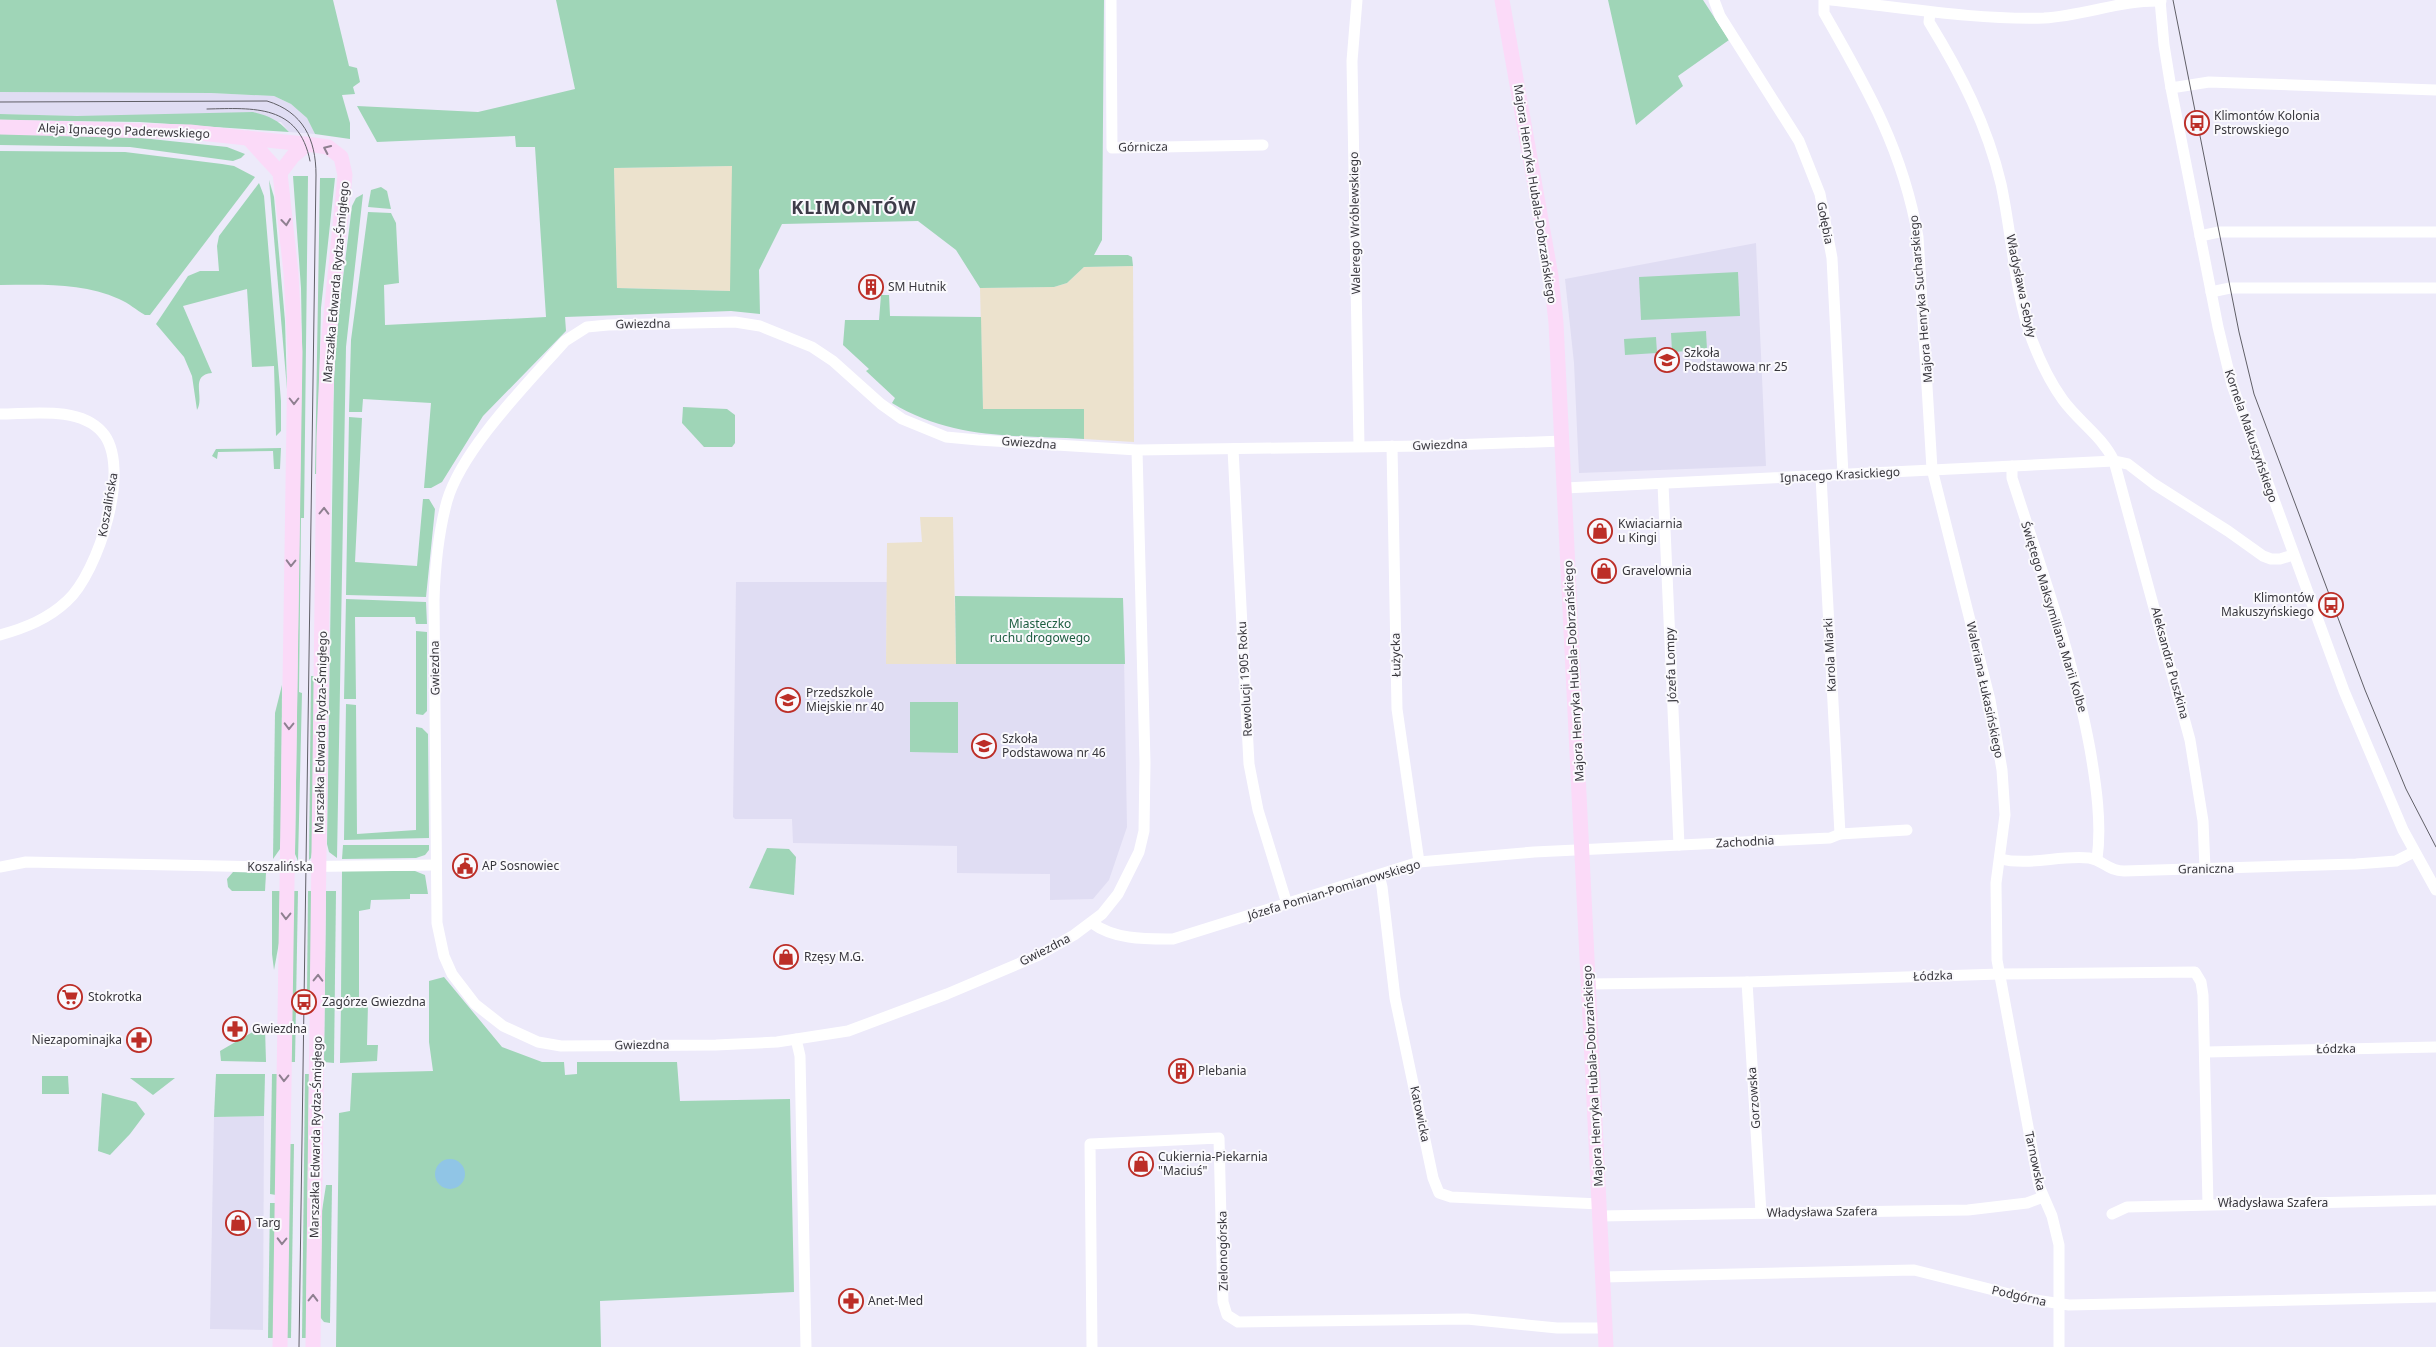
<svg xmlns="http://www.w3.org/2000/svg" width="2436" height="1347" font-family="'Noto Sans',sans-serif">
  <style>
    .built { fill: #e0ddf3 }
    .industrial { fill: #ece2cd }
    .green { fill: #9fd5b7; fill-rule: evenodd }
    .water { fill: #90c5e6 }
    .lines { fill: none; stroke-linecap: round; stroke-linejoin: round }
    .street { stroke: #fff; stroke-width: 11 }
    .secondary { stroke: #fbdaf8; stroke-width: 15 }
    .tram { stroke: #605f67; stroke-width: 1 }
    .oneway { stroke: #8f8091 }
    .labels { text-anchor: middle; stroke-width: 4; stroke-linejoin: round; paint-order: stroke }
    .poi-label { font-size: 12px; fill: #37363c; stroke: #faf9fd; text-anchor: start }
    .street-label { font-size: 12px; fill: #37363c; stroke: #faf9fd }
    .park-label { font-size: 12px; fill: #1b5c3f; stroke: #faf9fd }
    .district-label { font-size: 18px; font-weight: bold; letter-spacing: 1px; fill: #3d3b48; stroke: #faf9fd }
  </style>
  <rect width="100%" height="100%" fill="#edeafa"/>
  <g class="built">
    <path d="M0 92 211 93 274 96 291 104 307 118 315 134 289 132 281 122 0 114Z"/>
    <path d="M1756 243 1766 466 1579 473 1574 363 1565 279Z"/>
    <path d="M736 582H887L886 664H956L1123 598 1127 827 1109 880 1093 899 1050 900V874L957 873V846L793 843 792 819H735L733 817Z"/>
    <path d="M264 1116 263 1330 210 1329 214 1117Z"/>
  </g>
  <g class="industrial">
    <path d="M733 166 731 291 617 288 614 168Z"/>
    <path d="M1133 266 1134 442 1084 439V409H983L980 288 1054 287 1067 283 1084 267Z"/>
    <path d="M920 517H953L956 664H886L887 543 922 542Z"/>
  </g>
  <g class="green">
    <path d="M0 0H333L349 66 357 68 360 82 353 87 355 94 342 95 350 123V139L315 134 307 118 291 104 274 96 211 93 0 92Z"/>
    <path d="M556 0H1104L1102 240 1094 255H1128L1132 257 1133 266 1084 267 1067 283 1054 287 980 288 956 250 918 221 782 224 759 270 760 314 731 311 565 317 566 331 483 416 442 482 431 488H424L431 403 363 399 362 412H349L351 340 368 212 391 213 396 223 399 283 384 285 385 325 546 317 535 147H516L515 136 377 142 357 106 478 112 575 89ZM732 166 730 291 617 288 614 168Z"/>
    <path d="M1608 0H1703L1729 40 1678 76 1683 86 1636 125Z"/>
    <path d="M253 112C269 116 278 120 289 132L140 122 0 120V114L77 116Z"/>
    <path d="M0 133 113 135 227 147 245 154 241 158 233 161 130 147 0 145Z"/>
    <path d="M0 151 125 152 222 164 234 166 255 177 150 315H145C136 310 129 303 119 299 82 282 39 285 0 285Z"/>
    <path d="M293 176H308L304 518H301L299 692 302 693 298 861 295 854 302 345 301 288Z"/>
    <path d="M320 178H335L321 308 317 474H315Z"/>
    <path d="M269 180 274 197 285 321 287 389Z"/>
    <path d="M259 183 264 196 281 401V431L276 436 274 366 252 367 247 289 183 306 212 373C189 375 205 397 197 410L192 376 184 357 156 324 188 276 200 271H219L217 246 219 236Z"/>
    <path d="M381 187 387 191 391 209 368 207 371 190Z"/>
    <path d="M363 194 346 347 337 858 329 852 327 844 334 378 338 318 352 206 356 198Z"/>
    <path d="M1738 272 1740 316 1641 320 1639 277Z"/>
    <path d="M881 295H889L890 316 981 317 983 409H1084V439C1015 435 953 440 892 403L895 398 866 371 869 369 843 345 845 320H879Z"/>
    <path d="M1706 331 1707 350 1672 352 1671 333Z"/>
    <path d="M1656 337 1657 353 1625 355 1624 339Z"/>
    <path d="M683 407 727 409 735 415V443L732 447H704L682 423Z"/>
    <path d="M349 417 362 418 355 562 417 566 423 499H429L435 509 426 597 346 595Z"/>
    <path d="M281 448 280 469H274L273 451 218 452 217 459 212 456 216 449Z"/>
    <path d="M955 596 1123 598 1125 664H956Z"/>
    <path d="M346 599 426 602 427 624H416L415 617H355L356 699H344Z"/>
    <path d="M416 631 427 632V711L423 715 416 714Z"/>
    <path d="M311 676H315L313 846 311 858 309 860Z"/>
    <path d="M282 685 281 838 280 849 273 859 275 713Z"/>
    <path d="M910 702H958V753L910 752Z"/>
    <path d="M346 704 356 705 357 834 416 830V727L422 728 428 734 429 838 344 840Z"/>
    <path d="M343 845H429V850L425 855 416 858 342 859Z"/>
    <path d="M767 848 789 849 796 857 794 895 749 888Z"/>
    <path d="M342 871H415L425 875 428 894H410V899L371 900 370 909 359 911V998L341 999Z"/>
    <path d="M233 872 266 873 265 891H232L228 887 227 879Z"/>
    <path d="M272 891H280L279 943 274 970 272 954Z"/>
    <path d="M293 891H298L295 1062H291Z"/>
    <path d="M308 891H313L311 994H307Z"/>
    <path d="M326 891H336L334 1063 324 1062Z"/>
    <path d="M444 977 502 1047 542 1062H564L565 1075 577 1074V1062H677L680 1101 790 1099 794 1292 600 1301 601 1347H336L339 1113 350 1111 352 1073 433 1071 429 1042V981Z"/>
    <path d="M362 1001 368 1003 367 1045H378L377 1061 340 1063 341 1004 357 1005Z"/>
    <path d="M263 1026 265 1028 266 1062 221 1061 220 1051Z"/>
    <path d="M216 1074H265L264 1116 214 1117Z"/>
    <path d="M272 1074H278L276 1195 270 1194Z"/>
    <path d="M305 1074H309L306 1338H302Z"/>
    <path d="M42 1076H68L69 1094H42Z"/>
    <path d="M130 1078H175L153 1095Z"/>
    <path d="M102 1093 136 1102 145 1114 130 1134 110 1155 98 1151Z"/>
    <path d="M290 1144H294L291 1338H287Z"/>
    <path d="M326 1185H332L330 1323 324 1322 320 1317 322 1211Z"/>
    <path d="M270 1203H276L273 1338H268Z"/>
  </g>
  <circle class="water" cx="450" cy="1174" r="15"/>
  <g class="lines">
    <g class="street">
      <path d="M1111 0 1112 148 1263 145"/>
      <path d="M1357 0 1352 61 1359 446"/>
      <path d="M1714 0 1720 16 1799 141 1820 194 1832 258 1843 475"/>
      <path d="M1824 0V13C1867 88 1903 150 1918 237L1932 469 1990 700 2002 770 2005 815 1996 883 1997 960 2039 1186 2052 1216 2059 1245V1347"/>
      <path d="M1831 0C1902 7 1972 20 2044 18 2083 16 2121 0 2161 1"/>
      <path d="M2160 0 2164 45 2171 88 2218 327 2232 385 2344 691 2403 830 2436 890"/>
      <path d="M1930 12 1929 22C1961 74 1987 125 2001 184 2012 235 2014 290 2032 340 2040 361 2050 382 2063 400 2079 422 2102 436 2114 461L2128 464 2154 484 2228 531 2263 556 2271 559H2280L2293 555"/>
      <path d="M2171 88 2209 82 2436 90"/>
      <path d="M2200 236 2219 232H2436"/>
      <path d="M2211 292 2230 288H2436"/>
      <path d="M0 414C31 414 79 406 102 432 133 466 98 573 67 601 48 619 25 628 0 635"/>
      <path d="M1392 446 1397 709 1419 862"/>
      <path d="M1233 449 1249 764 1258 810 1287 904"/>
      <path d="M1137 450 1145 763 1144 831 1139 852 1118 894 1102 914 1074 935 1039 955 947 994 848 1031 777 1042 716 1045 561 1046 538 1042 503 1026 475 1004 452 974 444 956 437 923 434 600C435 566 438 534 447 501 462 449 528 383 565 341L587 327 608 325 735 322 760 326 812 347 833 361 881 404 902 419 946 437 978 440 1137 450 1423 446 1563 441"/>
      <path d="M2012 466V478C2041 568 2073 657 2090 749 2096 784 2102 824 2097 859"/>
      <path d="M1821 476 1840 834"/>
      <path d="M1663 484 1679 845"/>
      <path d="M1565 488 2114 461 2190 740 2203 821 2205 869"/>
      <path d="M2000 859C2030 866 2059 855 2089 858 2103 860 2108 871 2124 871L2356 864 2396 861 2414 852"/>
      <path d="M0 867 26 862 268 867 436 865"/>
      <path d="M1379 875 1382 887 1395 998 1433 1178 1439 1193 1451 1197 1600 1204"/>
      <path d="M1092 923C1115 940 1146 939 1173 939L1419 862 1534 852 1830 838 1840 834 1907 830"/>
      <path d="M1747 982 1761 1213"/>
      <path d="M1589 984 1747 982 2000 974 2195 972 2201 982 2203 995 2208 1204"/>
      <path d="M796 1039 800 1056 806 1347"/>
      <path d="M2206 1052 2436 1047"/>
      <path d="M2112 1214 2127 1207 2436 1200"/>
      <path d="M1600 1216 1968 1210 2027 1203 2043 1197"/>
      <path d="M1603 1277 1914 1270 2029 1299 2069 1305 2436 1297"/>
      <path d="M1092 1347 1090 1144 1219 1138 1223 1302 1227 1315 1238 1322 1467 1319 1557 1328H1605"/>
    </g>
    <g class="secondary">
      <path d="M1502 0 1551 276 1556 323 1606 1347"/>
      <path d="M0 127 190 132 314 145 328 147 341 157 345 175 328 346 324 437 313 1347"/>
      <path d="M248 138 280 173 291 273 295 352 280 1347"/>
      <path d="M280 173 293 156 306 145"/>
    </g>
    <g class="tram">
      <path d="M2173 0 2239 332 2254 394 2365 690 2406 789 2436 847"/>
      <path d="M0 102 267 101C303 112 316 139 316 175L299 1347"/>
      <path d="M207 109C254 108 299 104 310 161"/>
    </g>
  </g>
  <defs><path id="oneway-chevron" d="M-2-3.5L2.5 0L-2 3.5" fill="none" stroke-width="1.6" stroke-linecap="round" stroke-linejoin="round" transform="scale(1.25)"/></defs>
  <g class="oneway">
    <use href="#oneway-chevron" transform="translate(327 149) rotate(-155)"/>
    <use href="#oneway-chevron" transform="translate(286 222) rotate(84)"/>
    <use href="#oneway-chevron" transform="translate(294 401) rotate(90)"/>
    <use href="#oneway-chevron" transform="translate(324 511) rotate(-89)"/>
    <use href="#oneway-chevron" transform="translate(291 563) rotate(91)"/>
    <use href="#oneway-chevron" transform="translate(289 726) rotate(91)"/>
    <use href="#oneway-chevron" transform="translate(286 916) rotate(91)"/>
    <use href="#oneway-chevron" transform="translate(318 978) rotate(-89)"/>
    <use href="#oneway-chevron" transform="translate(284 1078) rotate(91)"/>
    <use href="#oneway-chevron" transform="translate(282 1241) rotate(91)"/>
    <use href="#oneway-chevron" transform="translate(313 1298) rotate(-89)"/>
  </g>
  <defs>
    <symbol id="bus-ring" viewBox="-11 -11 22 22"><circle r="9.5" fill="#faf9fd" stroke="#bc2e27" stroke-width="1.5"/><path d="M-5-6H5V4H4V6H2V4H-2V6H-4V4H-5ZM-3.5-4V0h7V-4ZM-3.5 1.2v1.5H-2V1.2ZM2 1.2v1.5H3.5V1.2Z" fill="#bc2e27"/></symbol>
    <symbol id="building-ring" viewBox="-11 -11 22 22"><circle r="9.5" fill="#faf9fd" stroke="#bc2e27" stroke-width="1.5"/><path d="M-4-6H4V6H1V3H-1V6H-4ZM-2.5-4.3h1.7v1.8h-1.7ZM.8-4.3h1.7v1.8H.8ZM-2.5-1h1.7V.8h-1.7ZM.8-1h1.7V.8H.8Z" fill="#bc2e27"/></symbol>
    <symbol id="school-ring" viewBox="-11 -11 22 22"><circle r="9.5" fill="#faf9fd" stroke="#bc2e27" stroke-width="1.5"/><path d="M0-5L7-2L0 1L-7-2ZM-4 1L0 2.5L4 1V4Q0 6-4 4Z" fill="#bc2e27"/></symbol>
    <symbol id="shop-ring" viewBox="-11 -11 22 22"><circle r="9.5" fill="#faf9fd" stroke="#bc2e27" stroke-width="1.5"/><path d="M-5-2.5h2.3a2.7 3.5 0 0 1 5.4 0H5L5.5 6h-11ZM-1.5-2.5h3a1.5 2.3 0 0 0-3 0Z" fill="#bc2e27"/></symbol>
    <symbol id="civic-ring" viewBox="-11 -11 22 22"><circle r="9.5" fill="#faf9fd" stroke="#bc2e27" stroke-width="1.5"/><path d="M-.6-6.5H3V-4.5H.6V-3L4-1V1h2V6H-6V1h2V-1L-.6-3ZM-1.2 2.5V6h2.4V2.5Z" fill="#bc2e27"/></symbol>
    <symbol id="supermarket-ring" viewBox="-11 -11 22 22"><circle r="9.5" fill="#faf9fd" stroke="#bc2e27" stroke-width="1.5"/><path d="M-6-5.5h2.5l.6 2H6L4.5 2H-2.5L-4.4-4H-6ZM-1.5 3.2a1.3 1.3 0 1 0 .1 0ZM3 3.2a1.3 1.3 0 1 0 .1 0Z" fill="#bc2e27"/></symbol>
    <symbol id="pharmacy-ring" viewBox="-11 -11 22 22"><circle r="9.5" fill="#faf9fd" stroke="#bc2e27" stroke-width="1.5"/><path d="M-2-6h4v4h4v4h-4v4h-4v-4h-4v-4h4Z" fill="#bc2e27"/></symbol>
  </defs>
  <g fill-rule="evenodd">
    <use href="#bus-ring" x="2183" y="109" width="28" height="28"/>
    <use href="#building-ring" x="857" y="273" width="28" height="28"/>
    <use href="#school-ring" x="1653" y="346" width="28" height="28"/>
    <use href="#shop-ring" x="1586" y="517" width="28" height="28"/>
    <use href="#shop-ring" x="1590" y="557" width="28" height="28"/>
    <use href="#bus-ring" x="2317" y="591" width="28" height="28"/>
    <use href="#school-ring" x="774" y="686" width="28" height="28"/>
    <use href="#school-ring" x="970" y="732" width="28" height="28"/>
    <use href="#civic-ring" x="451" y="852" width="28" height="28"/>
    <use href="#shop-ring" x="772" y="943" width="28" height="28"/>
    <use href="#supermarket-ring" x="56" y="983" width="28" height="28"/>
    <use href="#bus-ring" x="290" y="988" width="28" height="28"/>
    <use href="#pharmacy-ring" x="221" y="1015" width="28" height="28"/>
    <use href="#pharmacy-ring" x="125" y="1026" width="28" height="28"/>
    <use href="#building-ring" x="1167" y="1057" width="28" height="28"/>
    <use href="#shop-ring" x="1127" y="1150" width="28" height="28"/>
    <use href="#shop-ring" x="224" y="1209" width="28" height="28"/>
    <use href="#pharmacy-ring" x="837" y="1287" width="28" height="28"/>
  </g>
  <g class="labels">
    <g class="poi-label">
      <text x="2214" y="120">Klimontów Kolonia<tspan x="2214" dy="14">Pstrowskiego</tspan></text>
      <text x="888" y="291">SM Hutnik</text>
      <text x="1684" y="357">Szkoła<tspan x="1684" dy="14">Podstawowa nr 25</tspan></text>
      <text x="1618" y="528">Kwiaciarnia<tspan x="1618" dy="14">u Kingi</tspan></text>
      <text x="1622" y="575">Gravelownia</text>
      <text x="2314" y="602" text-anchor="end">Klimontów<tspan x="2314" dy="14">Makuszyńskiego</tspan></text>
      <text x="806" y="697">Przedszkole<tspan x="806" dy="14">Miejskie nr 40</tspan></text>
      <text x="1002" y="743">Szkoła<tspan x="1002" dy="14">Podstawowa nr 46</tspan></text>
      <text x="482" y="870">AP Sosnowiec</text>
      <text x="804" y="961">Rzęsy M.G.</text>
      <text x="88" y="1001">Stokrotka</text>
      <text x="322" y="1006">Zagórze Gwiezdna</text>
      <text x="252" y="1033">Gwiezdna</text>
      <text x="122" y="1044" text-anchor="end">Niezapominajka</text>
      <text x="1198" y="1075">Plebania</text>
      <text x="1158" y="1161">Cukiernia-Piekarnia<tspan x="1158" dy="14">"Maciuś"</tspan></text>
      <text x="256" y="1227">Targ</text>
      <text x="868" y="1305">Anet-Med</text>
    </g>
    <g class="street-label">
      <text transform="translate(124 131) rotate(2)" y="4">Aleja Ignacego Paderewskiego</text>
      <text transform="translate(1143 147) rotate(-1)" y="4">Górnicza</text>
      <text transform="translate(1535 194) rotate(81)" y="4">Majora Henryka Hubala-Dobrzańskiego</text>
      <text transform="translate(1355 223) rotate(-91)" y="4">Walerego Wróblewskiego</text>
      <text transform="translate(1825 223) rotate(79)" y="4">Gołębia</text>
      <text transform="translate(336 282) rotate(-85)" y="4">Marszałka Edwarda Rydza-Śmigłego</text>
      <text transform="translate(2021 286) rotate(78)" y="4">Władysława Sebyły</text>
      <text transform="translate(1921 299) rotate(-95)" y="4">Majora Henryka Sucharskiego</text>
      <text transform="translate(643 324) rotate(-1)" y="4">Gwiezdna</text>
      <text transform="translate(2251 436) rotate(71)" y="4">Kornela Makuszyńskiego</text>
      <text transform="translate(1029 443) rotate(4)" y="4">Gwiezdna</text>
      <text transform="translate(1440 445) rotate(-2)" y="4">Gwiezdna</text>
      <text transform="translate(1840 475) rotate(-3)" y="4">Ignacego Krasickiego</text>
      <text transform="translate(108 505) rotate(-80)" y="4">Koszalińska</text>
      <text transform="translate(2054 617) rotate(73)" y="4">Świętego Maksymiliana Marii Kolbe</text>
      <text transform="translate(1396 655) rotate(-91)" y="4">Łużycka</text>
      <text transform="translate(1830 655) rotate(-93)" y="4">Karola Miarki</text>
      <text transform="translate(2170 663) rotate(75)" y="4">Aleksandra Puszkina</text>
      <text transform="translate(1671 665) rotate(-92)" y="4">Józefa Lompy</text>
      <text transform="translate(435 668) rotate(-91)" y="4">Gwiezdna</text>
      <text transform="translate(1574 671) rotate(-93)" y="4">Majora Henryka Hubala-Dobrzańskiego</text>
      <text transform="translate(1245 679) rotate(-93)" y="4">Rewolucji 1905 Roku</text>
      <text transform="translate(1985 690) rotate(78)" y="4">Waleriana Łukasińskiego</text>
      <text transform="translate(321 732) rotate(-89)" y="4">Marszałka Edwarda Rydza-Śmigłego</text>
      <text transform="translate(1745 842) rotate(-3)" y="4">Zachodnia</text>
      <text x="280" y="871">Koszalińska</text>
      <text transform="translate(2206 869) rotate(-1)" y="4">Graniczna</text>
      <text transform="translate(1334 890) rotate(-17)" y="4">Józefa Pomian-Pomianowskiego</text>
      <text transform="translate(1045 950) rotate(-27)" y="4">Gwiezdna</text>
      <text transform="translate(1933 976) rotate(-2)" y="4">Łódzka</text>
      <text transform="translate(642 1045) rotate(-1)" y="4">Gwiezdna</text>
      <text transform="translate(2336 1049) rotate(-1)" y="4">Łódzka</text>
      <text transform="translate(1593 1076) rotate(-93)" y="4">Majora Henryka Hubala-Dobrzańskiego</text>
      <text transform="translate(1754 1098) rotate(-94)" y="4">Gorzowska</text>
      <text transform="translate(1420 1114) rotate(78)" y="4">Katowicka</text>
      <text transform="translate(316 1137) rotate(-89)" y="4">Marszałka Edwarda Rydza-Śmigłego</text>
      <text transform="translate(2035 1161) rotate(78)" y="4">Tarnowska</text>
      <text x="2273" y="1207">Władysława Szafera</text>
      <text transform="translate(1822 1212) rotate(-1)" y="4">Władysława Szafera</text>
      <text transform="translate(1223 1251) rotate(-91)" y="4">Zielonogórska</text>
      <text transform="translate(2019 1296) rotate(13)" y="4">Podgórna</text>
    </g>
    <g class="park-label">
      <text x="1040" y="628">Miasteczko<tspan x="1040" dy="14">ruchu drogowego</tspan></text>
    </g>
    <g class="district-label">
      <text x="854" y="214">KLIMONTÓW</text>
    </g>
  </g>
</svg>
